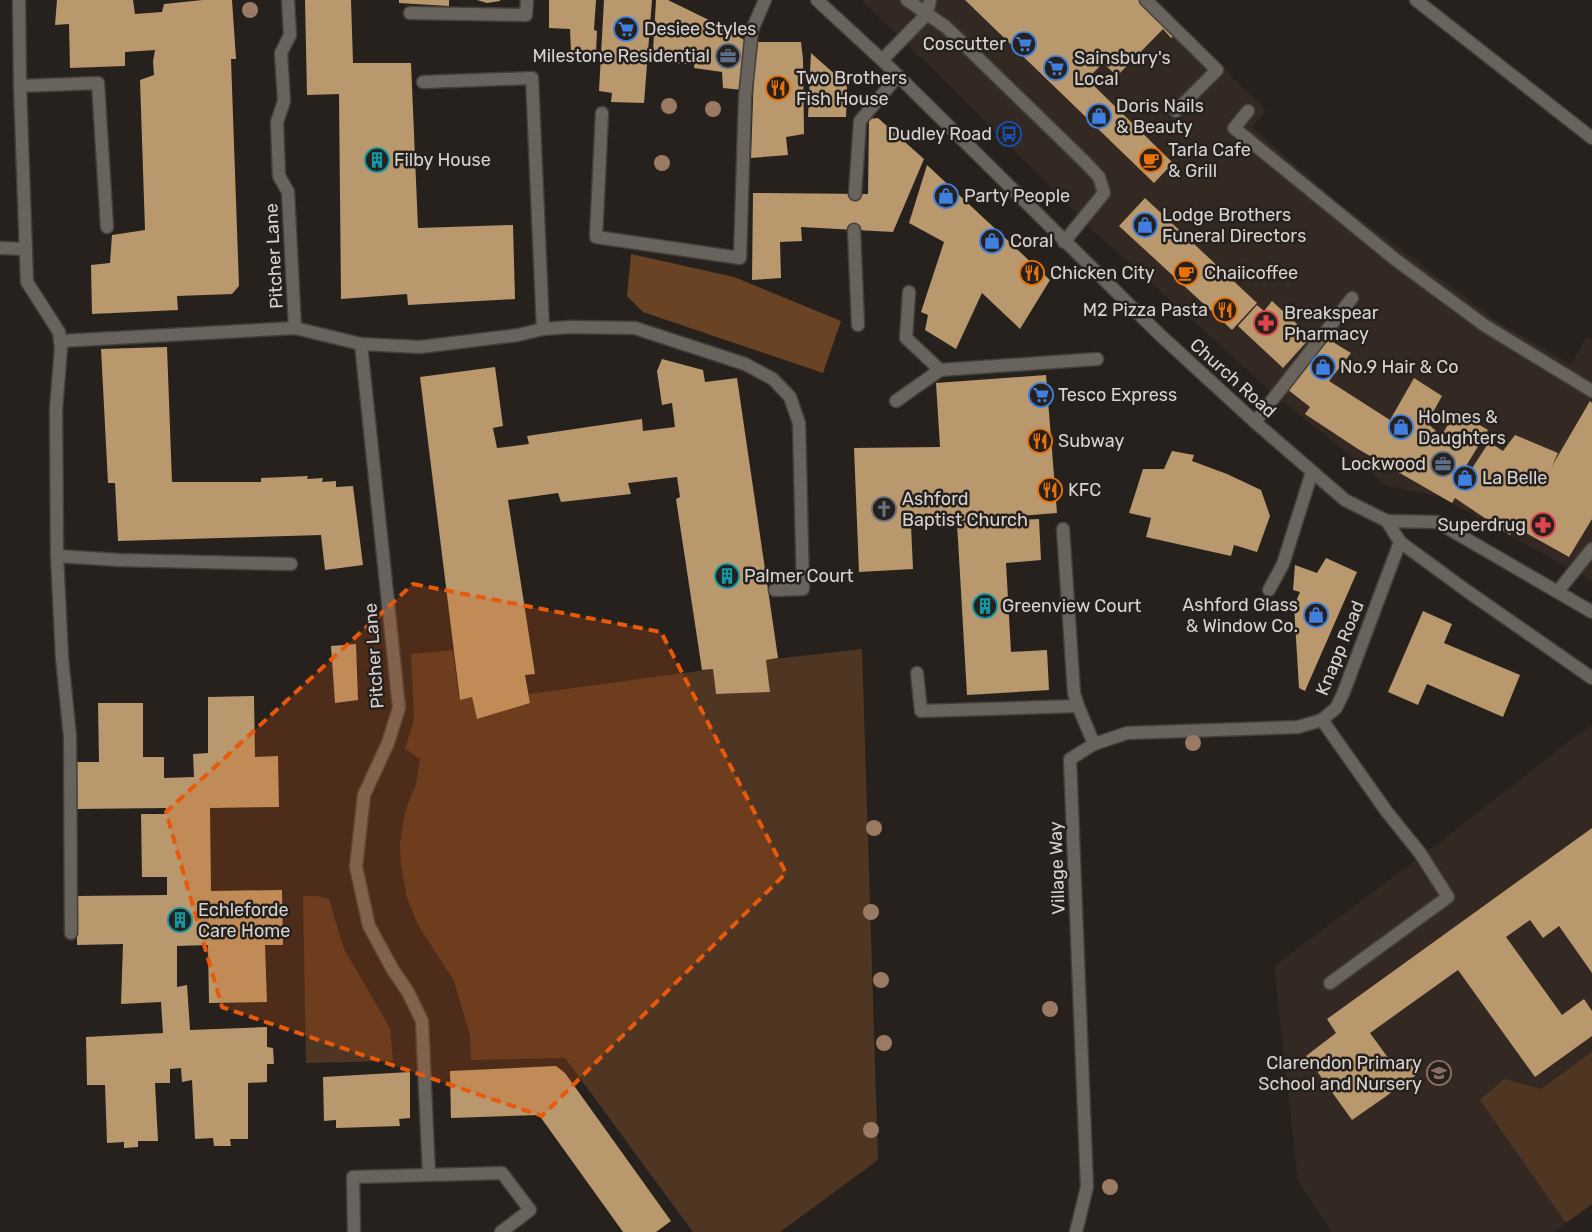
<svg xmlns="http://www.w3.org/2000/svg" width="1592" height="1232" font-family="Rubik,sans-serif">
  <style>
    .built { fill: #342922 }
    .green { fill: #4f3623 }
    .forest { fill: #6a4325 }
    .building { fill: #b8986c }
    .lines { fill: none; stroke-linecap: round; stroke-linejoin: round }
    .service-casing { stroke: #433f3b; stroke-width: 15 }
    .minor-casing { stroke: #433f3b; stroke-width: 15 }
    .tertiary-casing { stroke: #433f3b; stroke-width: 15 }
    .secondary-casing { stroke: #433f3b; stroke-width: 15 }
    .service { stroke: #69635e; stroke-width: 12 }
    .minor { stroke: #69635e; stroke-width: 12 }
    .tertiary { stroke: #69635e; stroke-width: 12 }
    .secondary { stroke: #69635e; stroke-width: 12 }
    .tree { fill: #9a7a63 }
    .marked { fill: #e8590c; fill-opacity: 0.2; stroke: #e8590c; stroke-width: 4; stroke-dasharray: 10 6; stroke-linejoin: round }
    .labels { text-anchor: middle; stroke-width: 5; stroke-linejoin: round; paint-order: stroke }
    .poi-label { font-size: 18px; fill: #d7d3d0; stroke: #27211d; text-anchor: start }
    .street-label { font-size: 18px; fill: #d7d3d0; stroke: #27211d }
  </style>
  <rect width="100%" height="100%" fill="#27211d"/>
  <g class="built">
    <path d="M861 0H1153L1266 110 1252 127 1339 203 1495 320 1571 365 1587 336 1592 339V581L1441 497 1387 486 1267 388 1095 232 935 71Z"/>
    <path d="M1589 726 1592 728V1204L1554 1232H1332L1298 1181 1274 966 1444 839Z"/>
  </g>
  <g class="green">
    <path d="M862 649 878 1160 780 1232H693L565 1058 471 1060 470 1036 454 981 418 925 407 898 401 866 400 844 405 812 416 784 420 759 405 749 414 719 411 654 453 650 459 699 472 697 477 719 530 703 529 694 713 669 716 694 770 692 766 660Z"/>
    <path d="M303 896H317L329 899 344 949 390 1028 393 1061 306 1063Z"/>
    <path d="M1592 1052V1204L1566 1223 1480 1100 1504 1079 1541 1089Z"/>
  </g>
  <path class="forest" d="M631 254 734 277 841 321 823 373 643 312 627 296Z"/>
  <g class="building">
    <path d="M57 0H133L135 14 162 12 164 4 203 0H232L236 59H231L239 286 232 294 177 296 178 310 92 314 91 265 110 263 112 235 145 230 140 80 154 75 153 61 155 50 125 52V66L70 68 69 24 55 25Z"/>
    <path d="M305 0H351L353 63H411L418 228 513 225 515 299 408 305 407 294 341 299 339 94 307 95Z"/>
    <path d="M399 0H449V6L399 3Z"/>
    <path d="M477 0H500V1L487 3Z"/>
    <path d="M549 0H596L594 30 597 31 596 52H571L570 29 549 28Z"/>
    <path d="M604 0H652L644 103 611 102 612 93 599 91Z"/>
    <path d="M656 0H668L715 23 746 41 742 90 723 88 722 72 694 68 695 57 687 55V64L669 63 670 54 653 51Z"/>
    <path d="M965 0H1144L1177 32 1171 38 1163 29 1117 76 1103 63 1087 79 1173 163 1154 183Z"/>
    <path d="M755 42H801L803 59 804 134 786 137 788 155 751 158Z"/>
    <path d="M811 53 847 85 846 117H808Z"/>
    <path d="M878 118 924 159 893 232 801 227 802 241 780 242 781 278 752 280 753 193 868 194 869 119Z"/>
    <path d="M927 165 1050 280 1020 329 982 293 956 349 925 330 928 315 921 312 944 242 909 223Z"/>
    <path d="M1145 198 1257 303 1232 330 1119 226Z"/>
    <path d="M1272 301 1311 337 1283 368 1238 326 1257 305 1264 311Z"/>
    <path d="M1328 339 1351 353 1329 381 1390 420 1414 378 1442 396 1427 423 1436 431 1428 442 1436 445 1456 411 1488 430 1466 466 1471 470 1489 442 1503 451 1515 435 1558 453 1552 466 1590 401 1592 403V519L1569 557 1514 526 1510 535 1455 498 1452 503 1358 449 1305 414 1310 407 1287 389Z"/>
    <path d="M167 347 172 482H261V478L308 476 307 479 323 478 322 482 336 481V487L353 486 363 565 325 570 321 535 118 541 115 483H108L101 349Z"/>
    <path d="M662 359 703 370 705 382 737 378 778 658 766 660 770 692 716 694 713 669 702 670 676 499 680 497 677 477 628 483 631 494 561 502 558 493 508 500 535 674 525 675 530 703 477 719 472 697 460 700 420 377 495 367 503 426 493 428 497 448 529 444 527 436 642 419 643 431 675 427 672 403 662 405 657 371Z"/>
    <path d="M1046 375 1057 513 911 525 913 569 859 572 854 448 940 447 936 383Z"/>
    <path d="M1172 451 1194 455 1192 461 1227 474 1261 490 1270 516 1257 552 1234 545 1231 556 1146 537 1151 518 1129 513 1143 469H1164Z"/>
    <path d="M1039 519 1041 560 1006 563 1011 652 1047 650 1049 690 967 695 957 523Z"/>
    <path d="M1326 558 1357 572 1305 691 1299 688 1294 606 1300 592 1293 590 1295 565 1317 573Z"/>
    <path d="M1423 611 1452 624 1444 643 1520 675 1503 717 1427 684 1418 705 1388 692Z"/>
    <path d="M356 644 358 700 335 703 331 646Z"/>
    <path d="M254 696 255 757 278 756 279 807 210 808 211 891 282 890 283 945H265L267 1002 209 1003 208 945 177 946V987L187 985 190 1030 267 1027V1047L273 1048 274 1064H267V1082L248 1083V1139H230L231 1146H214L213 1138 195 1139 192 1080 182 1082 181 1068 170 1069V1083H155L158 1141H138V1147L124 1148V1142L107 1143 105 1085H87L86 1037 163 1033 161 1002 121 1004 123 944 77 945V896L167 895V877H142L141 814H166V808L76 809 75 762H99L98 703H143V757H164V778L194 777 193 754 208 753V697Z"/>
    <path d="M1592 828V973L1559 926 1543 938 1530 920 1506 937 1562 1015 1584 999 1592 1011V1036L1535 1077 1458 970 1370 1033 1394 1066 1406 1058 1418 1074 1352 1120 1306 1056 1336 1033 1327 1019Z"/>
    <path d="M556 1066 565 1073 671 1221 656 1232H623L539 1115 451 1118 450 1071Z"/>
    <path d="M410 1072V1118L399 1119 400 1126 336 1128V1120L324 1121 323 1077Z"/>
  </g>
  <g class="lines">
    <defs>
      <g id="service">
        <path d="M907 0 946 27 1085 162 1099 177 1104 193 1064 242"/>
        <path d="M1146 0 1217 70 1176 111"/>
        <path d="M410 13 526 15 527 0"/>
        <path d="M882 60 927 14 930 0"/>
        <path d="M423 82 532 78 543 329"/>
        <path d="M20 86 98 83 107 227"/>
        <path d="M1248 111 1234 128 1396 260 1484 325 1592 391"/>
        <path d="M602 113 596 237 740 258 745 98 752 30 765 0"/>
        <path d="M855 194 860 121 897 77"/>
        <path d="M854 230 858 325"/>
        <path d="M0 248 26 249"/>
        <path d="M909 292 906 338 940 370 1097 359"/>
        <path d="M59 332 61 348 56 409 57 556 62 658 70 737 71 933"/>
        <path d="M60 341 295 328"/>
        <path d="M745 364 773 379 790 397 799 423 803 589 775 590"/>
        <path d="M896 401 940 370"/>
        <path d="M1255 422 1352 298"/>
        <path d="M1063 529 1074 693 1078 706"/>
        <path d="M57 556 119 560 291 564"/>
        <path d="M1269 590 1283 564 1312 472"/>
        <path d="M1558 591 1592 549"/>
        <path d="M917 673 921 711 1078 706 1094 744"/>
        <path d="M1330 983 1448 897 1420 853"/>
      </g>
      <g id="minor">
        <path d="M19 0 20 86 27 282 59 332"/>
        <path d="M288 0 290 35 281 53 284 101 277 122 279 176 288 192 295 328 361 344 420 347 518 335 543 329 570 327 635 328 745 364"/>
        <path d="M1416 0 1592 138"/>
        <path d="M361 344 399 708 388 743 364 795 356 867 369 926 393 970 408 992 422 1021 429 1175"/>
        <path d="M1400 542 1343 694 1336 708 1322 720 1387 812 1420 853"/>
        <path d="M354 1232 353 1177 502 1173 530 1210 501 1232"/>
        <path d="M1076 1232 1087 1187 1070 759 1094 744 1127 733 1298 727 1322 720"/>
      </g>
      <path id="tertiary" d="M1387 521 1437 522 1592 612"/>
      <path id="secondary" d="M817 0 882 60 1159 334 1255 422 1345 500 1387 521 1400 542 1467 591 1592 678"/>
    </defs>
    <use href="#service" class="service-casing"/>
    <use href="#minor" class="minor-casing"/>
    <use href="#tertiary" class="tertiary-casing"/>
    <use href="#secondary" class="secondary-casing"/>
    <use href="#service" class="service"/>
    <use href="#minor" class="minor"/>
    <use href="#tertiary" class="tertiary"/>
    <use href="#secondary" class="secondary"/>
  </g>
  <g class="tree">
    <circle cx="250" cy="10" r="8"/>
    <circle cx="669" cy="106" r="8"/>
    <circle cx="713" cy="109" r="8"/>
    <circle cx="662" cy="163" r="8"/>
    <circle cx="1193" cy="743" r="8"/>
    <circle cx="874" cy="828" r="8"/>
    <circle cx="871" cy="912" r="8"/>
    <circle cx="881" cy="980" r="8"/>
    <circle cx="1050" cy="1009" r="8"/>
    <circle cx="884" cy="1043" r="8"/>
    <circle cx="871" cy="1130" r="8"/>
    <circle cx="1110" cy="1187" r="8"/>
  </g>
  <path class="marked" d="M413 584 661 632 786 873 542 1116 222 1007 166 812Z"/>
  <defs>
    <symbol id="supermarket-ring" viewBox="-11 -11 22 22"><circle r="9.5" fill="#27211d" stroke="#3f7fe0" stroke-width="1.5"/><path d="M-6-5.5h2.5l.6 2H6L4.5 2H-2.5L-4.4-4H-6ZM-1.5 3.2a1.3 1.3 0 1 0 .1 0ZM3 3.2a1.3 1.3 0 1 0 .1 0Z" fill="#3f7fe0"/></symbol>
    <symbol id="office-ring" viewBox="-11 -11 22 22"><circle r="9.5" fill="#27211d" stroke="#5c6f8a" stroke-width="1.5"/><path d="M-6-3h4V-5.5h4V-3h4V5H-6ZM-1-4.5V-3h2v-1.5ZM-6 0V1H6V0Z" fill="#5c6f8a"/></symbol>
    <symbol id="restaurant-ring" viewBox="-11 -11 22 22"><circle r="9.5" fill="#27211d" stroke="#e8710a" stroke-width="1.5"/><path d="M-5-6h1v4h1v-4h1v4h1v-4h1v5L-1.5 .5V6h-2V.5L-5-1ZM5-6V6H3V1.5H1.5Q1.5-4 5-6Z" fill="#e8710a"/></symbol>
    <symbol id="shop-ring" viewBox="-11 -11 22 22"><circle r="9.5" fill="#27211d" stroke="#3f7fe0" stroke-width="1.5"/><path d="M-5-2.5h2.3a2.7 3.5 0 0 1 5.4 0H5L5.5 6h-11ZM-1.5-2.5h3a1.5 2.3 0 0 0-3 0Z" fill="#3f7fe0"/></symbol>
    <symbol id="bus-ring" viewBox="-11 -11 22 22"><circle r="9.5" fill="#27211d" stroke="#1a4fb4" stroke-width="1.5"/><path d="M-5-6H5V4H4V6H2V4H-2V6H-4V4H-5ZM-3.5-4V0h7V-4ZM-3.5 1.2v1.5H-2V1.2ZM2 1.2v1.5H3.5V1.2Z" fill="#1a4fb4"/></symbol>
    <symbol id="building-ring" viewBox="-11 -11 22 22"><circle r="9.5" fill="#27211d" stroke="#0f9aa8" stroke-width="1.5"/><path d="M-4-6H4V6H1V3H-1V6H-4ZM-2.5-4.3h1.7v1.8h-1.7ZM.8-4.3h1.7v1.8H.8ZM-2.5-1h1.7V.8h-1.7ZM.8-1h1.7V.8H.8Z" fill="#0f9aa8"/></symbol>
    <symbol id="cafe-ring" viewBox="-11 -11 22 22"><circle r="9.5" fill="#27211d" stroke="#e8710a" stroke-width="1.5"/><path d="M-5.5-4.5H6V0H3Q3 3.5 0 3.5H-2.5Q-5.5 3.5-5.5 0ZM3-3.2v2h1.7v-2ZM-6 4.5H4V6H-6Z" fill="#e8710a"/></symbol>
    <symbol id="pharmacy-ring" viewBox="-11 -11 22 22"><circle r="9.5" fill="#27211d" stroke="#e0444e" stroke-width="1.5"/><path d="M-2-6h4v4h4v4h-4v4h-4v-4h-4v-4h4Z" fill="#e0444e"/></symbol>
    <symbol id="church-ring" viewBox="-11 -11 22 22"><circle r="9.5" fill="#27211d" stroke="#6b7280" stroke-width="1.5"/><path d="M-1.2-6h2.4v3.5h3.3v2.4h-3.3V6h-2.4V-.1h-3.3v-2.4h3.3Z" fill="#6b7280"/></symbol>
    <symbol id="school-ring" viewBox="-11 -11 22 22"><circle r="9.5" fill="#27211d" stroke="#8d6e63" stroke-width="1.5"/><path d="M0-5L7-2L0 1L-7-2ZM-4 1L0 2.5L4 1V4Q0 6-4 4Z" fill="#8d6e63"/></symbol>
  </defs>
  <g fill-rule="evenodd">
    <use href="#supermarket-ring" x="612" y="15" width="28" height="28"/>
    <use href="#supermarket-ring" x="1010" y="30" width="28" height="28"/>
    <use href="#office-ring" x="714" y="42" width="28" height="28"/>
    <use href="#supermarket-ring" x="1042" y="54" width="28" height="28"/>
    <use href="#restaurant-ring" x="764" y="74" width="28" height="28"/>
    <use href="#shop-ring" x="1085" y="102" width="28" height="28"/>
    <use href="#bus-ring" x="995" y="120" width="28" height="28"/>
    <use href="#building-ring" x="363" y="146" width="28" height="28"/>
    <use href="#cafe-ring" x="1137" y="146" width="28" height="28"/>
    <use href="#shop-ring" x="932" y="182" width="28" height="28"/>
    <use href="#shop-ring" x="1131" y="211" width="28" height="28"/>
    <use href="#shop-ring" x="978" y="227" width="28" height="28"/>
    <use href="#restaurant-ring" x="1018" y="259" width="28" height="28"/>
    <use href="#cafe-ring" x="1172" y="259" width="28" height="28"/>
    <use href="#restaurant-ring" x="1211" y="296" width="28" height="28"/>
    <use href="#pharmacy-ring" x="1252" y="309" width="28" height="28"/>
    <use href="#shop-ring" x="1309" y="353" width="28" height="28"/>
    <use href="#supermarket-ring" x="1027" y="381" width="28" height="28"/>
    <use href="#shop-ring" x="1387" y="413" width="28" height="28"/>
    <use href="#restaurant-ring" x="1026" y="427" width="28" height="28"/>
    <use href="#office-ring" x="1429" y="450" width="28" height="28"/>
    <use href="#shop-ring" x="1451" y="464" width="28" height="28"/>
    <use href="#restaurant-ring" x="1036" y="476" width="28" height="28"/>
    <use href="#church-ring" x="870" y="495" width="28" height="28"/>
    <use href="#pharmacy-ring" x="1529" y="511" width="28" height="28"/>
    <use href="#building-ring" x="713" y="562" width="28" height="28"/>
    <use href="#building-ring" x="971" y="592" width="28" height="28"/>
    <use href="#shop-ring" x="1302" y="601" width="28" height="28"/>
    <use href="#building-ring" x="166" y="906" width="28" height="28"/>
    <use href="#school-ring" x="1425" y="1059" width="28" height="28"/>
  </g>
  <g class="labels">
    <g class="poi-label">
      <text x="644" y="35">Desiee Styles</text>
      <text x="1006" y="50" text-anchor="end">Coscutter</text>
      <text x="710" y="62" text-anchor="end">Milestone Residential</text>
      <text x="1074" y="64">Sainsbury's<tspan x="1074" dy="21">Local</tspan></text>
      <text x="796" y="84">Two Brothers<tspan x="796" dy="21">Fish House</tspan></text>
      <text x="1116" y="112">Doris Nails<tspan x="1116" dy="21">&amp; Beauty</tspan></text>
      <text x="992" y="140" text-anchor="end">Dudley Road</text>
      <text x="1168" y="156">Tarla Cafe<tspan x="1168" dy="21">&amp; Grill</tspan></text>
      <text x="394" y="166">Filby House</text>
      <text x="964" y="202">Party People</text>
      <text x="1162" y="221">Lodge Brothers<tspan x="1162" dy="21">Funeral Directors</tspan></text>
      <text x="1010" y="247">Coral</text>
      <text x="1050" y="279">Chicken City</text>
      <text x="1204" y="279">Chaiicoffee</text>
      <text x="1208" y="316" text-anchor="end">M2 Pizza Pasta</text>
      <text x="1284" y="319">Breakspear<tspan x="1284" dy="21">Pharmacy</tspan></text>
      <text x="1340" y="373">No.9 Hair &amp; Co</text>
      <text x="1058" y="401">Tesco Express</text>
      <text x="1418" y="423">Holmes &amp;<tspan x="1418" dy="21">Daughters</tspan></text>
      <text x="1058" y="447">Subway</text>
      <text x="1426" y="470" text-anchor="end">Lockwood</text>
      <text x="1482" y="484">La Belle</text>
      <text x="1068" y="496">KFC</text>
      <text x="902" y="505">Ashford<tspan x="902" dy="21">Baptist Church</tspan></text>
      <text x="1526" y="531" text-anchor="end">Superdrug</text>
      <text x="744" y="582">Palmer Court</text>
      <text x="1298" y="611" text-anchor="end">Ashford Glass<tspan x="1298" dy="21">&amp; Window Co.</tspan></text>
      <text x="1002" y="612">Greenview Court</text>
      <text x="198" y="916">Echleforde<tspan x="198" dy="21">Care Home</tspan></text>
      <text x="1422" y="1069" text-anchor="end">Clarendon Primary<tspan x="1422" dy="21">School and Nursery</tspan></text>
    </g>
    <g class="street-label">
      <text transform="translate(274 256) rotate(-93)" y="6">Pitcher Lane</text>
      <text transform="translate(1233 378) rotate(42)" y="6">Church Road</text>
      <text transform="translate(1340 648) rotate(-68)" y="6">Knapp Road</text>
      <text transform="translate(374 656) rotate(-94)" y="6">Pitcher Lane</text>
      <text transform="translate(1057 868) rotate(-92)" y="6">Village Way</text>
    </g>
  </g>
</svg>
